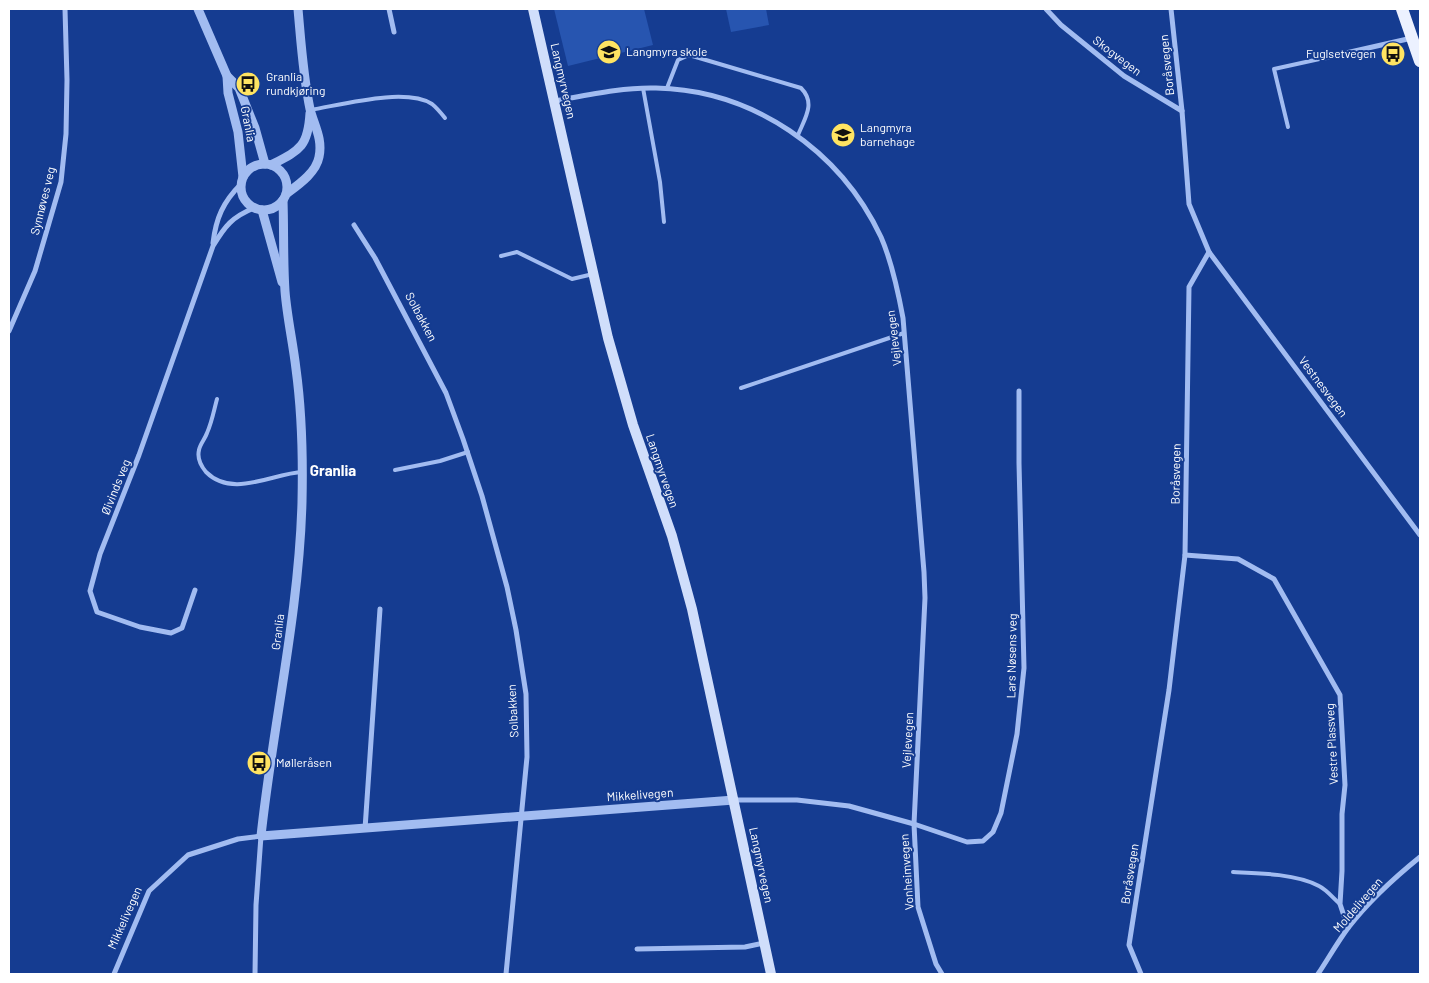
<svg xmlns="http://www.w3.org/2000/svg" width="1429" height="983" font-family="Barlow,sans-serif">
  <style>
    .green { fill: #2755b0 }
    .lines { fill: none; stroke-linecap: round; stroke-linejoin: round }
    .service { stroke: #a2bcf1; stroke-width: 4 }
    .minor { stroke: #a2bcf1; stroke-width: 5 }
    .tertiary { stroke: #a2bcf1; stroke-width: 9 }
    .secondary { stroke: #d0defb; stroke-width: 10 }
    .primary { stroke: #ecf1ff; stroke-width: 12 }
    .labels { text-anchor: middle; stroke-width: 4; stroke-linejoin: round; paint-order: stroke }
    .poi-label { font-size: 12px; fill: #fff; stroke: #153c91; text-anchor: start }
    .street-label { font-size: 12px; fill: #fff; stroke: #153c91 }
    .quarter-label { font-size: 15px; font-weight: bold; fill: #fff; stroke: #153c91 }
  </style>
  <rect width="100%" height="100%" fill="#153c91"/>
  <g class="green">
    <path d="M554 9H644L653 45 568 66Z"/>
    <path d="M726 9H766L769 25 731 32Z"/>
  </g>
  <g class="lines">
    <g class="service">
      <path d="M643 88 660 182 664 222"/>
      <path d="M667 88 678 60 689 55 801 88C816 103 805 118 798 135"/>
      <path d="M310 110C341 105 405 87 432 104 437 108 441 113 445 118"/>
      <path d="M1288 127 1274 69 1324 58"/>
      <path d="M501 256 517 252 572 279 593 274"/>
      <path d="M741 388 904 333"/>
      <path d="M217 399C214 410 212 422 207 433 205 439 200 444 199 450 197 458 201 466 206 472 233 499 272 473 303 472"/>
      <path d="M395 470 440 461 468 452"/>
      <path d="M1233 872C1258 873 1297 874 1319 886 1327 890 1333 898 1340 904"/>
    </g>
    <g class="minor">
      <path d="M389 9 394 32"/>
      <path d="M1046 9 1061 25 1124 76 1182 111"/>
      <path d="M1171 9 1182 111 1189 204 1209 252 1420 535"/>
      <path d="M1324 58 1412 38"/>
      <path d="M555 101C588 95 623 87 656 88 753 90 840 150 881 237 892 262 898 291 903 318L924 572 925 598 914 824 918 907 936 964 942 974"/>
      <path d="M354 225 375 258 446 393 463 439 482 496 507 587 516 630 526 694 527 757 506 974"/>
      <path d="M213 243C216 218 223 202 241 184"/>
      <path d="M9 331 35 271 61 182 66 134 67 80 65 9"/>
      <path d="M1185 555 1238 559 1274 579 1340 695 1345 785 1342 814V871L1340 904 1348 928"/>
      <path d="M195 590 182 628 171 633 140 627 97 612 90 591 100 554 139 455 213 246C225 226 232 217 254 208"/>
      <path d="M734 800H797L849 806 914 824 967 842 983 841 993 832 1001 813 1017 734 1024 668 1019 463V391"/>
      <path d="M365 829 380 609"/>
      <path d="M637 949 745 947 764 943"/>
      <path d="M114 974 149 891 188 855 238 839 261 836 256 905 255 974"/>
      <path d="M1141 974 1129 945 1169 690 1185 555 1189 287 1209 252"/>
      <path d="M1318 974C1328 959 1337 943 1348 928 1368 902 1394 878 1420 857"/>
    </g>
    <g class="tertiary">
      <path d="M198 9 227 76 228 93 238 132 243 177"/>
      <path d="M227 76 239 88 255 128 265 164"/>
      <circle cx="264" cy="187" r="23"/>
      <path d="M271 165C300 150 308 147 310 113"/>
      <path d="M286 194C298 185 316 173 319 157 323 139 314 125 310 109 303 76 301 42 298 9"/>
      <path d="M283 200C284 230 283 261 285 291 287 317 293 343 296 369 302 413 303 458 302 502 299 614 273 724 261 836L734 800"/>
      <path d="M262 210 282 282"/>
    </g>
    <path class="secondary" d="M533 9 608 338 633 425 672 536 692 609 771 974"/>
    <path class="primary" d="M1402 9 1420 61"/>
  </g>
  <defs>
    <symbol id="school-disc" viewBox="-11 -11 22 22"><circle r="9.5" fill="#ffe462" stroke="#153c91"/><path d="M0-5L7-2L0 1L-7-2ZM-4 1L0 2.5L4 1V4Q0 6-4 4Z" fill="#111"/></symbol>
    <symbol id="bus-disc" viewBox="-11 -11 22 22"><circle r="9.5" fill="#ffe462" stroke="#153c91"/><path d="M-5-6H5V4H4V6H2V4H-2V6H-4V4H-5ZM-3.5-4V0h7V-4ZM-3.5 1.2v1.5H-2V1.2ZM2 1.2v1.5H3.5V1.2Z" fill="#111"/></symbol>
  </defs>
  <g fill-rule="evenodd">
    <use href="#school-disc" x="595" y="38" width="28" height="28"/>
    <use href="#bus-disc" x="1379" y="40" width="28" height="28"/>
    <use href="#bus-disc" x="234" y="70" width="28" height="28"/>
    <use href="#school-disc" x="829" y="121" width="28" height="28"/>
    <use href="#bus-disc" x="245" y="749" width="28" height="28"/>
  </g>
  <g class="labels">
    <g class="poi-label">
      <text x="626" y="56">Langmyra skole</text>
      <text x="1376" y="58" text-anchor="end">Fuglsetvegen</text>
      <text x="266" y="81">Granlia<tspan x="266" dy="14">rundkjøring</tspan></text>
      <text x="860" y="132">Langmyra<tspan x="860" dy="14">barnehage</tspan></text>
      <text x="276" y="767">Mølleråsen</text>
    </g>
    <g class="street-label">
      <text transform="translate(1117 56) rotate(37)" y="4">Skogvegen</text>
      <text transform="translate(1167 65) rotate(-96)" y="4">Boråsvegen</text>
      <text transform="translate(563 81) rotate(77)" y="4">Langmyrvegen</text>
      <text transform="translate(248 124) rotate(79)" y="4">Granlia</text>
      <text transform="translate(43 201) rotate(-76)" y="4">Synnøves veg</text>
      <text transform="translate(421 317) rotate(62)" y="4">Solbakken</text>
      <text transform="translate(894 338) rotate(-97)" y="4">Vejlevegen</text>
      <text transform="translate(1323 387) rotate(53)" y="4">Vestnesvegen</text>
      <text transform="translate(662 471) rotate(71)" y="4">Langmyrvegen</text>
      <text transform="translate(1176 474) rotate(-89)" y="4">Boråsvegen</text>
      <text transform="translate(116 487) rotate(-68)" y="4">Øivinds veg</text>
      <text transform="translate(278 632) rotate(-83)" y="4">Granlia</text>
      <text transform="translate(1012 656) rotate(-89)" y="4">Lars Nøsens veg</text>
      <text transform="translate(513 711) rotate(-93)" y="4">Solbakken</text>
      <text transform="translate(908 740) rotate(-87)" y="4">Vejlevegen</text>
      <text transform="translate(1332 744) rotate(-93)" y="4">Vestre Plassveg</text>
      <text transform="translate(640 795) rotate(-4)" y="4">Mikkelivegen</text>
      <text transform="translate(761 865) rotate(78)" y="4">Langmyrvegen</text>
      <text transform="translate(907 872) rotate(-94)" y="4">Vonheimvegen</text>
      <text transform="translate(1130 874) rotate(-81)" y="4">Boråsvegen</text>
      <text transform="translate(1358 905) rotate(-49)" y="4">Moldelivegen</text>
      <text transform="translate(125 918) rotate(-66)" y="4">Mikkelivegen</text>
    </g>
    <g class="quarter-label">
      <text x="333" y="476">Granlia</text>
    </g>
  </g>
  <rect width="1429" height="983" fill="none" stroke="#ffffff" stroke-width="20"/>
</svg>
